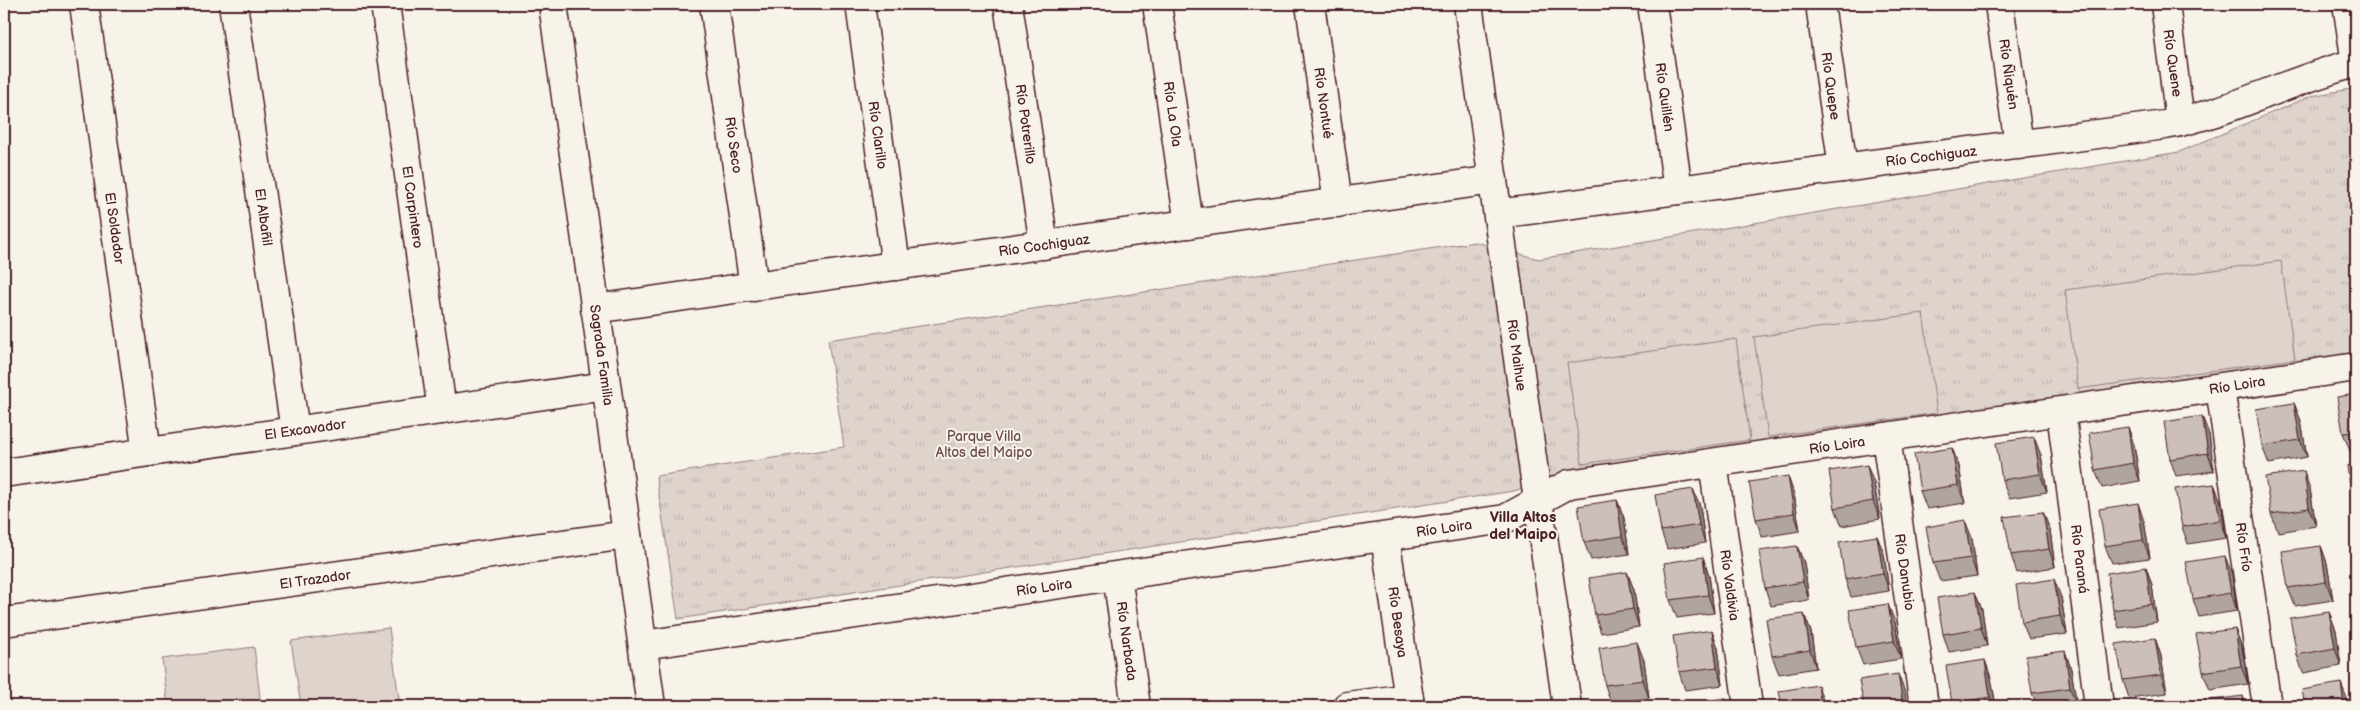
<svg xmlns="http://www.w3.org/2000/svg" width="2360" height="710" font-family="'Balsamiq Sans',sans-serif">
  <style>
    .grass { fill: url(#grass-tufts); stroke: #947a7c }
    .pitch { fill: #ded4cc; stroke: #947a7c }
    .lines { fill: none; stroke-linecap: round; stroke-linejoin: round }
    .street-casing { stroke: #4a1f2b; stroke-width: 31 }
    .street { stroke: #f7f3e8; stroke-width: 28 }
    .wall { fill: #afa49f; stroke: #4a1f2b }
    .shaded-wall { fill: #8f8682; stroke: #4a1f2b }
    .building { fill: #ccbfb9; stroke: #4a1f2b }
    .labels { text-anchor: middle; stroke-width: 4; stroke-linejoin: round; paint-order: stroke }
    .street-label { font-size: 14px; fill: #4a1f2b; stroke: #f7f3e8 }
    .park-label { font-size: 14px; fill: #6f4c53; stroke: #f7f3e8 }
    .neighbourhood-label { font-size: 15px; font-weight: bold; fill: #4a1f2b; stroke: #f7f3e8 }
  </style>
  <defs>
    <pattern id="grass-tufts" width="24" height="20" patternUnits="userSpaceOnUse" patternTransform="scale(1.25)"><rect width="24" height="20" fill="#ded4cc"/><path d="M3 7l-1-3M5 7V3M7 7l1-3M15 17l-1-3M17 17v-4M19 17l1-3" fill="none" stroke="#c0b6af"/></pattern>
  </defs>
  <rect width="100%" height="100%" fill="#f7f3e8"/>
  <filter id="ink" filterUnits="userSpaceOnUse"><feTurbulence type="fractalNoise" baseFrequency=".02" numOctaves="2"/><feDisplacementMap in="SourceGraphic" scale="10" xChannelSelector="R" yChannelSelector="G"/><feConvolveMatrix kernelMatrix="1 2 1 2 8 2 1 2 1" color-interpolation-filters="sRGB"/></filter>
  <g filter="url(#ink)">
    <path class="grass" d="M2356 88V353L1567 474 1514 491 678 619 656 476 844 447 828 340 1475 242 1539 259 2179 152 2311 96Z"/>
    <g class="pitch">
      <path d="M2281 261 2295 359 2078 389 2065 290Z"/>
      <path d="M1923 313 1937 413 1768 437 1754 337Z"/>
      <path d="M1736 339 1750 440 1582 464 1567 363Z"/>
      <path d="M389 628 400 706H301L291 641Z"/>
      <path d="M254 647 261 706H168L162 659Z"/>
    </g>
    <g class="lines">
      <defs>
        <g id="street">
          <path d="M84 4 147 452"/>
          <path d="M233 4 295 431"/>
          <path d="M385 4 442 410"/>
          <path d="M553 4 651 706"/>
          <path d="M714 4 754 287"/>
          <path d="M860 4 896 266"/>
          <path d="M1008 4 1044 245"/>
          <path d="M1157 4 1189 224"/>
          <path d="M1310 4 1338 203"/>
          <path d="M1468 4 1567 706"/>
          <path d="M1652 4 1678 190"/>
          <path d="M1820 4 1843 168"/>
          <path d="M1999 4 2019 145"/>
          <path d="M2165 4 2180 122"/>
          <path d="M2347 4 2356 63"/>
          <path d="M1498 214 2165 125C2231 113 2291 79 2356 63"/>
          <path d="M595 309 1493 180"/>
          <path d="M2220 388 2267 706"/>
          <path d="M2061 412 2099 706"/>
          <path d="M1886 437 1924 706"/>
          <path d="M1713 463 1748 706"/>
          <path d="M4 473 606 386"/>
          <path d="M1385 537 1410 706"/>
          <path d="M1117 576 1136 706"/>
          <path d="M4 622 627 535"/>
          <path d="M643 645 1505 519 1569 484 2356 367"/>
          <path d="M1347 706 1409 698"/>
        </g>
      </defs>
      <use href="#street" class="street-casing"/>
      <use href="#street" class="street"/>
    </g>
    <g class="wall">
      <path d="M2356 394V450L2350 451 2343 433Z"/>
      <path d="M2294 403 2301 421 2307 457 2269 464 2262 446Z"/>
      <path d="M2128 427 2134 445 2140 481 2102 488 2095 470Z"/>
      <path d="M2209 434 2214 471 2176 476 2170 459Z"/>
      <path d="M1952 448 1959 466 1965 503 1927 509 1920 491Z"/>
      <path d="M2041 455 2047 492 2009 498 2002 480Z"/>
      <path d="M2356 465V512L2353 504Z"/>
      <path d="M1874 483 1880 519 1842 526 1835 508Z"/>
      <path d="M2214 484 2221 502 2226 538 2188 544 2182 527Z"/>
      <path d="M1693 489 1700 506 1705 543 1667 549 1661 531Z"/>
      <path d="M2310 489 2316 526 2278 532 2271 514Z"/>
      <path d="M1794 494 1800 531 1762 537 1756 519Z"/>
      <path d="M1617 500 1624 518 1629 554 1591 560 1584 542Z"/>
      <path d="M2043 512 2050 530 2055 567 2017 573 2011 555Z"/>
      <path d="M2144 521 2150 558 2112 563 2105 546Z"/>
      <path d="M1877 536 1884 554 1889 591 1851 597 1845 579Z"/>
      <path d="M1972 538 1977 576 1940 581 1933 563Z"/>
      <path d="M1797 546 1804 563 1809 600 1771 606 1765 588Z"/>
      <path d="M2321 546 2327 563 2333 600 2295 606 2288 588Z"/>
      <path d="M1703 557 1709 575 1714 613 1677 618 1670 600Z"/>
      <path d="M2146 567 2152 585 2157 622 2119 628 2113 610Z"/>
      <path d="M1627 572 1634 590 1639 627 1601 633 1595 615Z"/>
      <path d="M2232 574 2237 611 2199 617 2193 599Z"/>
      <path d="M1975 592 1982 609 1987 646 1949 652 1943 634Z"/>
      <path d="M2061 597 2067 634 2029 639 2022 622Z"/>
      <path d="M2329 612 2336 630 2341 666 2303 673 2297 655Z"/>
      <path d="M1804 614 1811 632 1816 668 1779 674 1772 656Z"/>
      <path d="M1895 622 1901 659 1863 665 1856 647Z"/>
      <path d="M2235 629 2242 647 2248 684 2210 690 2203 672Z"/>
      <path d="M1712 630 1718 648 1723 685 1685 690 1679 672Z"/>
      <path d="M2155 638 2161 656 2167 693 2129 698 2123 680Z"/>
      <path d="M2065 651 2071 669 2077 706H2037L2032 693Z"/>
      <path d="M1644 660 1649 698 1611 703 1605 685Z"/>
      <path d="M1985 660 1991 678 1996 706H1954L1952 703Z"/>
    </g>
    <g class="shaded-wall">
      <path d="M2294 403 2301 421 2307 457 2300 440Z"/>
      <path d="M2202 416 2209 434 2214 471 2208 453Z"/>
      <path d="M2128 427 2134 445 2140 481 2133 463Z"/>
      <path d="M2034 437 2041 455 2047 492 2040 474Z"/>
      <path d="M1952 448 1959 466 1965 503 1958 485Z"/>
      <path d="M1867 465 1874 483 1880 519 1873 501Z"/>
      <path d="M2304 471 2310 489 2316 526 2309 508Z"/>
      <path d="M1788 476 1794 494 1800 531 1794 513Z"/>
      <path d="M2214 484 2221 502 2226 538 2220 520Z"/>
      <path d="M1693 489 1700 506 1705 543 1699 525Z"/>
      <path d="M1617 500 1624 518 1629 554 1622 536Z"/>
      <path d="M2138 503 2144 521 2150 558 2143 540Z"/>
      <path d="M2043 512 2050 530 2055 567 2049 549Z"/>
      <path d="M1965 520 1972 538 1977 576 1971 558Z"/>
      <path d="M1877 536 1884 554 1889 591 1883 573Z"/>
      <path d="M1797 546 1804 563 1809 600 1803 582Z"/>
      <path d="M2321 546 2327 563 2333 600 2326 582Z"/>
      <path d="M2225 556 2232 574 2237 611 2231 593Z"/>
      <path d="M1703 557 1709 575 1714 613 1708 595Z"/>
      <path d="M2146 567 2152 585 2157 622 2151 604Z"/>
      <path d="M1627 572 1634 590 1639 627 1633 609Z"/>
      <path d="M2054 579 2061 597 2067 634 2060 616Z"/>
      <path d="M1975 592 1982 609 1987 646 1981 628Z"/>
      <path d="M1888 604 1895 622 1901 659 1894 641Z"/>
      <path d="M2329 612 2336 630 2341 666 2335 648Z"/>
      <path d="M1804 614 1811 632 1816 668 1810 650Z"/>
      <path d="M2235 629 2242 647 2248 684 2241 666Z"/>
      <path d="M1712 630 1718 648 1723 685 1717 667Z"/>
      <path d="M2155 638 2161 656 2167 693 2161 675Z"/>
      <path d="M1637 642 1644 660 1649 698 1643 680Z"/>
      <path d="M2065 651 2071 669 2077 706 2070 688Z"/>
      <path d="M1985 660 1991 678 1996 706H1994L1990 697Z"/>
      <path d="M1898 674 1905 692 1907 706H1903Z"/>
      <path d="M2341 683 2348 701V706H2344Z"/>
      <path d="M1818 685 1825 706H1821Z"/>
      <path d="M2243 696 2246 706H2244Z"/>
    </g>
    <g class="building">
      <path d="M2356 394V432L2343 433 2337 397Z"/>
      <path d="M2294 403 2300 440 2262 446 2256 409Z"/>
      <path d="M2202 416 2208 453 2170 459 2164 422Z"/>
      <path d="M2128 427 2133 463 2095 470 2089 433Z"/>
      <path d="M2034 437 2040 474 2002 480 1996 443Z"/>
      <path d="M1952 448 1958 485 1920 491 1914 454Z"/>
      <path d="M1867 465 1873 501 1835 508 1829 471Z"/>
      <path d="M2356 465V503L2353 504 2347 466Z"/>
      <path d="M2304 471 2309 508 2271 514 2265 477Z"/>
      <path d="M1788 476 1794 513 1756 519 1749 482Z"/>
      <path d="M2214 484 2220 520 2182 527 2175 489Z"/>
      <path d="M1693 489 1699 525 1661 531 1655 495Z"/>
      <path d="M1617 500 1622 536 1584 542 1578 506Z"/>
      <path d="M2138 503 2143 540 2105 546 2099 509Z"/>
      <path d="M2043 512 2049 549 2011 555 2004 517Z"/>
      <path d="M1965 520 1971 558 1933 563 1926 527Z"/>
      <path d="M1877 536 1883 573 1845 579 1839 542Z"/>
      <path d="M1797 546 1803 582 1765 588 1759 551Z"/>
      <path d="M2321 546 2326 582 2288 588 2282 551Z"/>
      <path d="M2225 556 2231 593 2193 599 2186 562Z"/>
      <path d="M1703 557 1708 595 1670 600 1664 563Z"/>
      <path d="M2146 567 2151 604 2113 610 2107 573Z"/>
      <path d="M1627 572 1633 609 1595 615 1589 578Z"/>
      <path d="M2054 579 2060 616 2022 622 2016 585Z"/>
      <path d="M1975 592 1981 628 1943 634 1937 598Z"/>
      <path d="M1888 604 1894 641 1856 647 1849 610Z"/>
      <path d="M2329 612 2335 648 2297 655 2290 618Z"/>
      <path d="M1804 614 1810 650 1772 656 1766 619Z"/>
      <path d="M2235 629 2241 666 2203 672 2196 634Z"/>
      <path d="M1712 630 1717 667 1679 672 1673 636Z"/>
      <path d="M2155 638 2161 675 2123 680 2116 644Z"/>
      <path d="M1637 642 1643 680 1605 685 1599 648Z"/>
      <path d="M2065 651 2070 688 2032 693 2026 656Z"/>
      <path d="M1985 660 1990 697 1952 703 1946 666Z"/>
      <path d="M1898 674 1903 706H1864L1859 680Z"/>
      <path d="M2341 683 2344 706H2305L2302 690Z"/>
      <path d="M1818 685 1821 706H1782L1779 691Z"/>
      <path d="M2243 696 2244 706H2205L2204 701Z"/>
      <path d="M1725 698 1726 706H1687L1686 704Z"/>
    </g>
  </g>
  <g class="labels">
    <g class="street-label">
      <text transform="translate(2173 63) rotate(82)" y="5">Río Quene</text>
      <text transform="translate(2009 74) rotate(82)" y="5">Río Ñiquén</text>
      <text transform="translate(1831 86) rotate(82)" y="5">Río Quepe</text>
      <text transform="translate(1665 97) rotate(82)" y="5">Río Quillén</text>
      <text transform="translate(1324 103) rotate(82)" y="5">Río Nontué</text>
      <text transform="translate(1173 114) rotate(82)" y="5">Río La Ola</text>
      <text transform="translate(1026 124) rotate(82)" y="5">Río Potrerillo</text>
      <text transform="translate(878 135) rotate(82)" y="5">Río Clarillo</text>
      <text transform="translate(734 145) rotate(82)" y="5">Río Seco</text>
      <text transform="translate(1931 156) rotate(-7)" y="5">Río Cochiguaz</text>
      <text transform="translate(413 207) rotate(82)" y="5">El Carpintero</text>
      <text transform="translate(264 217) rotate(82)" y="5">El Albañil</text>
      <text transform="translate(115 228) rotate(82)" y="5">El Soldador</text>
      <text transform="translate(1044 245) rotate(-8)" y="5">Río Cochiguaz</text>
      <text transform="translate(602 355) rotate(82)" y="5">Sagrada Familia</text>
      <text transform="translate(1517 355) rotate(82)" y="5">Río Maihue</text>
      <text transform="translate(2237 385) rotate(-9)" y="5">Río Loira</text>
      <text transform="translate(305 429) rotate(-8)" y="5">El Excavador</text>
      <text transform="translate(1837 445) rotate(-8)" y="5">Río Loira</text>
      <text transform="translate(1444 528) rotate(-8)" y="5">Río Loira</text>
      <text transform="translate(2244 547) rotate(82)" y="5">Río Frío</text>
      <text transform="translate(2080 559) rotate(83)" y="5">Río Paraná</text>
      <text transform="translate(1905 572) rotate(82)" y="5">Río Danubio</text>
      <text transform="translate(315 579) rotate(-8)" y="5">El Trazador</text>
      <text transform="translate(1730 585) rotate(82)" y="5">Río Valdivia</text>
      <text transform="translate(1044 587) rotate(-8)" y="5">Río Loira</text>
      <text transform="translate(1398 622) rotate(82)" y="5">Río Besaya</text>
      <text transform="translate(1127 641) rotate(82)" y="5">Río Narbada</text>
    </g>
    <g class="park-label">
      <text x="984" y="441">Parque Villa<tspan x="984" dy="16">Altos del Maipo</tspan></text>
    </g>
    <g class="neighbourhood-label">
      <text x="1523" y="522">Villa Altos<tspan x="1523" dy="17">del Maipo</tspan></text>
    </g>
  </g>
  <rect width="2360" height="710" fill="none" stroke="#f7f3e8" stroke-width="20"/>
  <rect x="10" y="10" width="2340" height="690" fill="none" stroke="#4a1f2b" stroke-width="2" filter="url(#ink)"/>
</svg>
